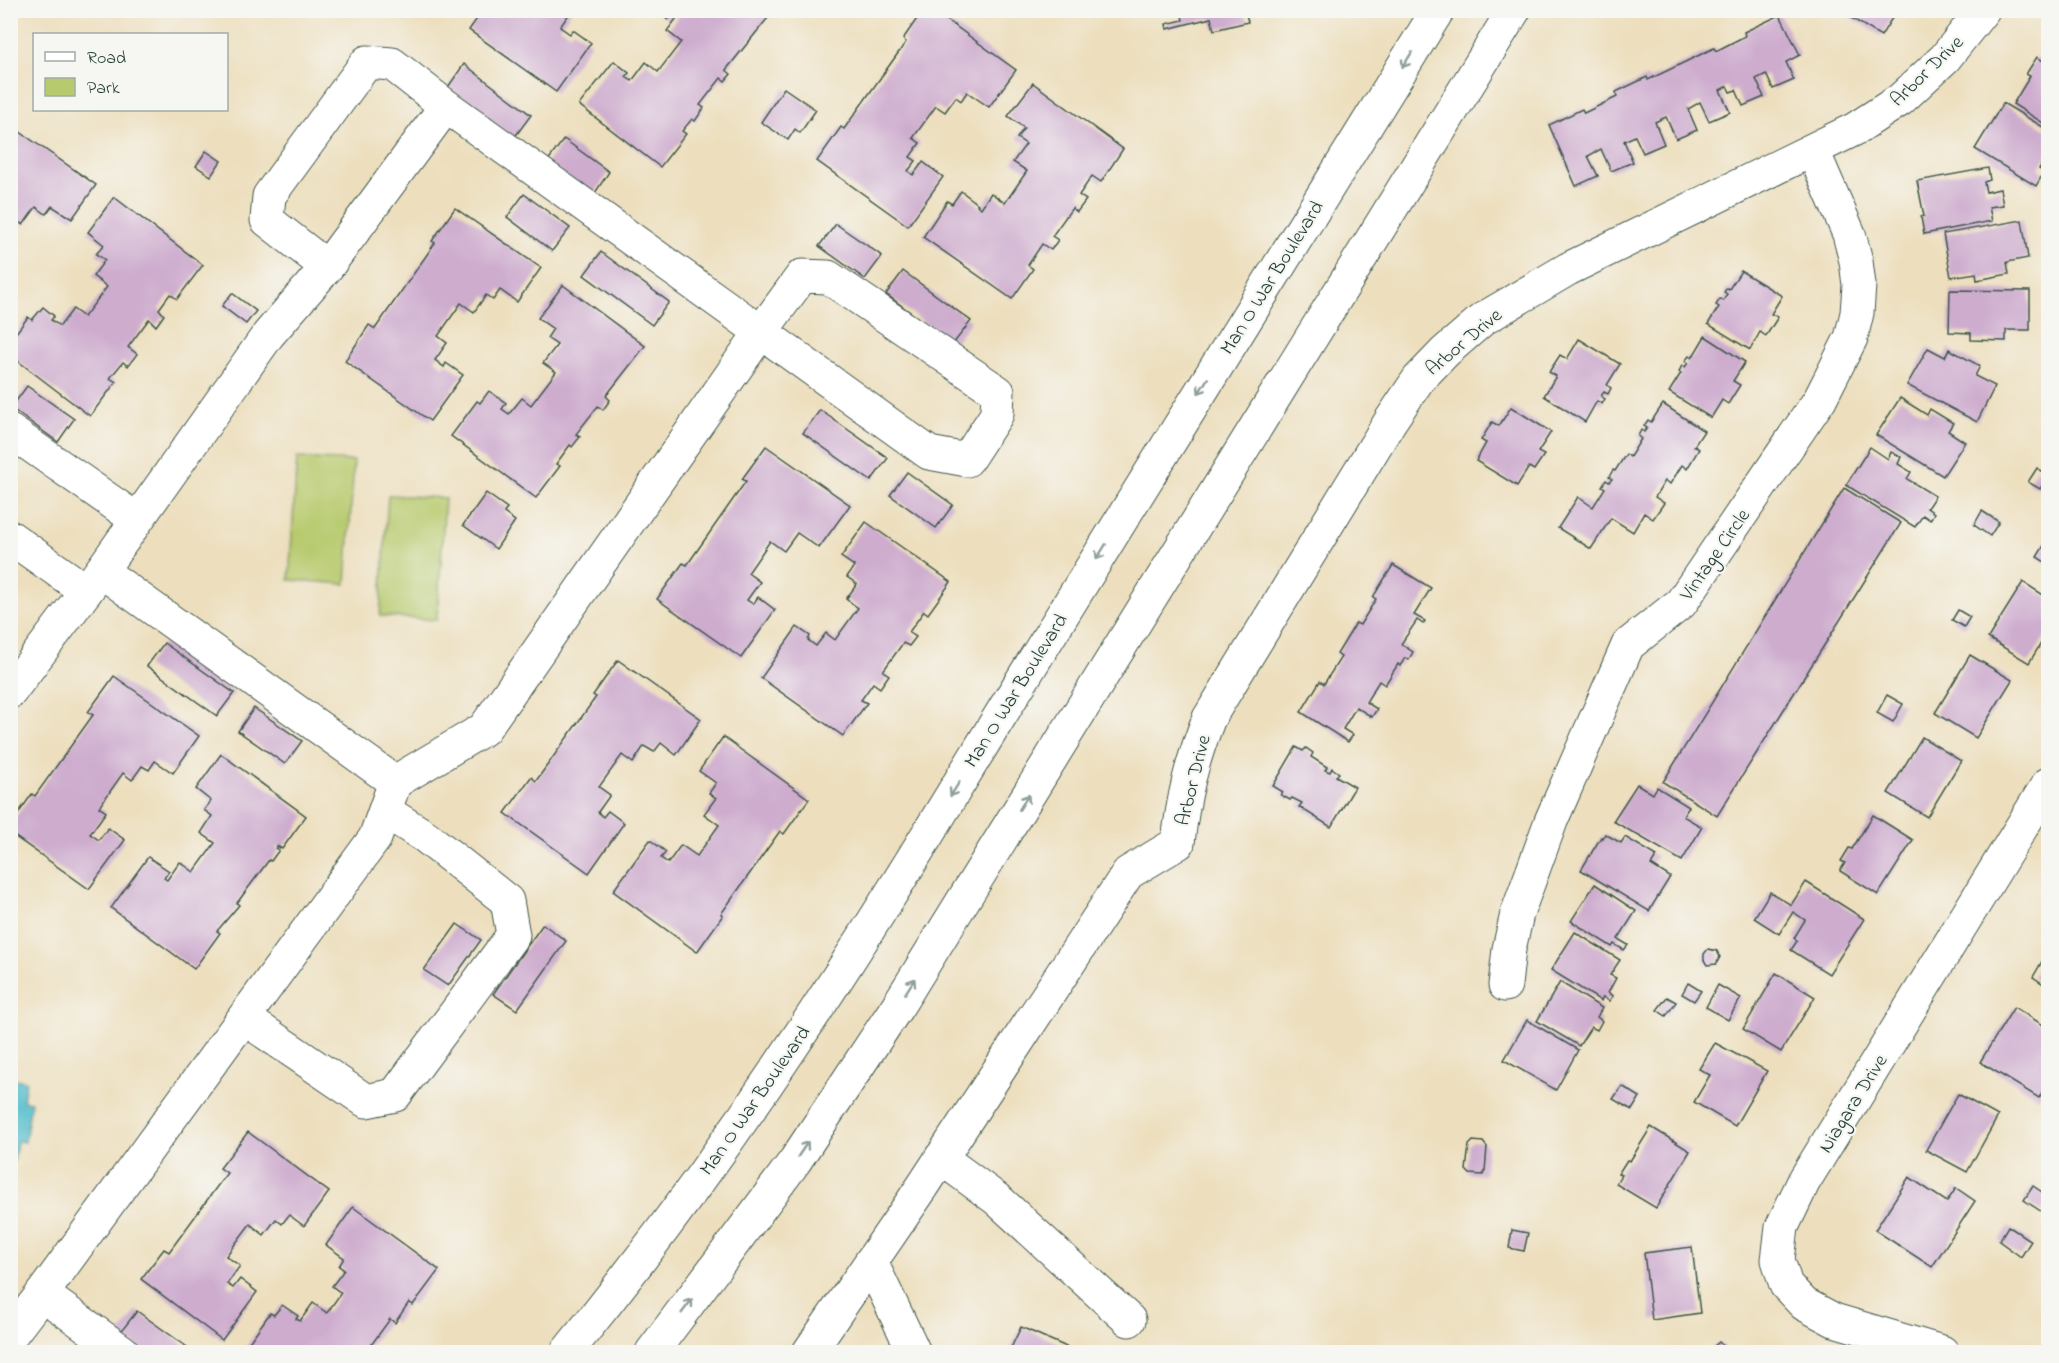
<svg xmlns="http://www.w3.org/2000/svg" width="2059" height="1363" font-family="'Indie Flower',sans-serif">
  <style>
    .green { fill: #b8ca6e; stroke: #6c8451; stroke-width: 1.5 }
    .water { fill: #4fbcc9; stroke: #377c7e; stroke-width: 1.5 }
    .building { fill: #cdacce }
    .lines { fill: none; stroke-linecap: round; stroke-linejoin: round }
    .minor-casing { stroke: #3e5549; stroke-width: 35 }
    .major-casing { stroke: #3e5549; stroke-width: 35 }
    .minor { stroke: #fff; stroke-width: 33 }
    .major { stroke: #fff; stroke-width: 33 }
    .oneway { stroke: #8f9e9a }
    .labels { text-anchor: middle; stroke-width: 4.5; stroke-linejoin: round; paint-order: stroke }
    .street-label { font-size: 20px; fill: #1f3d34; stroke: #f6f6f2 }
  </style>
  <rect width="100%" height="100%" fill="#f6f6f2"/>
  <filter id="ink" filterUnits="userSpaceOnUse"><feTurbulence type="fractalNoise" baseFrequency=".0167" numOctaves="2"/><feDisplacementMap in="SourceGraphic" scale="12" xChannelSelector="R" yChannelSelector="G"/><feConvolveMatrix kernelMatrix="1 2 1 2 8 2 1 2 1" color-interpolation-filters="sRGB"/></filter>
  <filter id="wash" filterUnits="userSpaceOnUse"><feTurbulence type="fractalNoise" baseFrequency=".008" numOctaves="4" result="noise"/><feDisplacementMap in="SourceGraphic" scale="24" xChannelSelector="R" yChannelSelector="G"/><feGaussianBlur stdDeviation="1.35" result="paint"/><feColorMatrix in="noise" values="0 0 0 0 0 0 0 0 0 0 0 0 0 0 0 0 0 1.4 0 .05"/><feComposite in="paint" operator="in"/></filter>
  <g filter="url(#wash)">
    <rect width="100%" height="100%" fill="#eddfbe"/>
    <g class="green">
      <path d="M297 458 354 461 346 584 289 580Z"/>
      <path d="M388 495 445 498 437 620 380 616Z"/>
    </g>
    <path class="water" d="M11 1078 26 1081 23 1101 31 1102 25 1142 17 1141 14 1161H10Z"/>
    <g id="blocks">
      <g class="building">
        <path d="M483 10H572L560 27 570 34 573 30 591 43 556 92 469 30Z"/>
        <path d="M655 10H766L771 14 726 70 731 74 725 81 721 78 700 105 704 108 695 121 692 119 682 131 686 134 660 167 579 105 614 61 629 73 626 77 632 81 646 62 658 72 681 42 667 31 679 15 675 11 668 20Z"/>
        <path d="M923 10H933L1016 70 989 107 967 92 961 101 956 97 945 112 936 106 913 138 920 143 910 157 916 161 908 171 913 175 923 162 943 177 908 226 817 161 841 127 844 129 906 42 903 39Z"/>
        <path d="M1181 10H1245L1248 22 1214 30 1211 18 1167 29 1166 24 1183 20Z"/>
        <path d="M1838 10H1897L1881 36Z"/>
        <path d="M1780 15 1800 55 1786 62 1794 80 1773 89 1766 74 1756 79 1764 97 1743 106 1736 90 1730 92 1727 86 1720 90 1730 112 1709 121 1700 102 1688 109 1697 130 1676 139 1666 117 1655 122 1664 144 1643 153 1635 136 1624 141 1633 162 1611 171 1601 149 1588 156 1598 176 1576 186 1549 125 1582 109 1584 113 1617 97 1616 92 1647 77 1648 80 1714 48 1716 51 1745 36 1744 32Z"/>
        <path d="M2037 57 2048 64V126L2013 104 2030 76 2026 74Z"/>
        <path d="M464 64 531 115 514 138 448 87Z"/>
        <path d="M1033 83 1123 149 1101 182 1092 176 1079 195 1086 200 1077 212 1072 208 1052 236 1058 240 1051 250 1042 244 1028 265 1033 269 1012 299 923 237 947 201 952 204 961 191 978 204 977 205 981 208 991 193 1005 203 1027 171 1013 162 1026 144 1017 138 1024 128 1008 116Z"/>
        <path d="M784 88 816 110 800 133 795 129 788 140 761 122Z"/>
        <path d="M2003 103 2048 130V154L2039 169 2044 172 2036 186 1975 149Z"/>
        <path d="M10 125 96 185 72 219 52 206 46 214 36 207 23 225 16 220 10 227Z"/>
        <path d="M564 139 609 172 593 196 547 162Z"/>
        <path d="M206 151 221 161 211 176 196 166Z"/>
        <path d="M1988 168 1990 180 1984 182 1986 192 2000 189 2003 205 1989 207 1992 221 1924 234 1921 217 1924 216 1917 181Z"/>
        <path d="M524 194 570 228 552 251 507 217Z"/>
        <path d="M114 197 203 265 177 299 170 294 159 309 164 315 156 326 149 319 128 347 137 354 128 366 123 362 110 378 116 382 90 416 10 355V341L28 317 32 320 43 307 54 316 51 320 60 326 73 309 84 317 107 287 93 276 105 260 96 254 104 245 88 232Z"/>
        <path d="M455 208 541 268 517 302 500 290 493 300 486 295 474 312 461 303 438 336 447 343 435 360 444 367 446 363 463 375 430 421 345 361 369 325 375 329 435 243 432 241Z"/>
        <path d="M2022 220 2028 258 2007 262 2009 274 1977 280 1976 273 1951 277 1943 234Z"/>
        <path d="M836 224 882 256 865 279 819 246Z"/>
        <path d="M601 252 669 302 652 325 584 275Z"/>
        <path d="M903 271 971 321 953 344 886 294Z"/>
        <path d="M1741 271 1782 296 1771 314 1778 317 1766 336 1760 332 1750 350 1708 324 1719 307 1716 305 1720 299 1723 301 1727 294 1724 292 1727 288 1729 289Z"/>
        <path d="M563 285 645 346 606 396 610 400 603 410 598 406 576 434 580 437 572 447 570 445 556 464 560 466 536 498 451 436 477 401 480 403 489 391 506 403 502 409 509 414 522 398 531 405 556 372 543 363 557 345 547 338 553 329 538 318Z"/>
        <path d="M1950 290 2030 291V330H2006V341L1971 340V333L1949 332Z"/>
        <path d="M232 293 256 311 246 324 222 306Z"/>
        <path d="M1705 336 1745 362 1733 381 1740 385 1728 404 1722 400 1711 418 1669 392 1681 373 1679 372 1682 365 1685 367 1688 363 1685 361 1689 356 1692 358Z"/>
        <path d="M1579 339 1620 364 1607 385 1611 388 1608 394 1604 392 1601 396 1605 399 1602 404 1597 401 1585 422 1544 396 1556 376 1549 372 1560 355 1567 359Z"/>
        <path d="M1928 348 1945 357 1949 349 1980 366 1975 376 1995 386 1977 422 1907 385Z"/>
        <path d="M27 386 74 419 58 442 11 408Z"/>
        <path d="M1900 398 1927 415 1930 409 1953 423 1948 431 1965 442 1943 476 1876 435Z"/>
        <path d="M1663 404 1704 431 1694 446 1699 449 1687 469 1682 465 1670 484 1665 481 1655 497 1664 503 1653 519 1644 513 1633 532 1611 518 1591 549 1558 528 1578 497 1593 507 1605 488 1602 486 1606 480 1609 482 1612 479 1609 477 1613 470 1615 471 1626 454 1630 457 1641 439 1638 436 1641 430 1644 432 1647 428 1644 426 1648 420 1651 422Z"/>
        <path d="M1511 407 1551 432 1538 452 1544 455 1534 470 1529 467 1517 486 1476 461 1486 443 1481 440 1492 422 1499 426Z"/>
        <path d="M820 410 888 458 871 481 803 433Z"/>
        <path d="M766 446 850 505 819 548 797 533 784 551 770 541 748 573 760 582 747 600 753 604 758 597 775 610 741 658 657 599 683 563 687 565 746 481 742 479Z"/>
        <path d="M1870 447 1888 459 1891 452 1901 457 1898 464 1911 472 1907 479 1935 496 1927 508 1934 513 1930 520 1923 515 1915 527 1846 485Z"/>
        <path d="M2037 468 2048 475 2040 489 2028 482Z"/>
        <path d="M907 472 953 505 936 528 890 495Z"/>
        <path d="M1844 488 1901 523 1717 816 1663 782Z"/>
        <path d="M486 493 507 508 504 513 515 521 496 549 463 525Z"/>
        <path d="M1982 511 1999 522 1990 536 1974 525Z"/>
        <path d="M866 522 951 582 928 614 924 611 909 632 916 637 909 646 903 643 883 671 889 675 880 688 873 683 861 700 867 703 843 736 761 678 797 627 810 636 808 640 816 646 826 633 835 640 858 608 846 599 857 584 847 577 854 566 841 557Z"/>
        <path d="M2048 539V564L2037 557Z"/>
        <path d="M1393 565 1431 588 1414 615 1425 621 1423 624 1417 620 1401 644 1413 652 1409 659 1405 658 1400 666 1398 664 1385 685 1379 681 1366 702 1377 709 1372 717 1356 707 1343 729 1353 735 1348 742 1301 712 1320 681 1324 684 1341 657 1337 654 1356 623 1360 625 1376 599 1373 597Z"/>
        <path d="M2023 582 2048 598V632L2029 663 1988 638Z"/>
        <path d="M1958 610 1970 617 1964 627 1952 620Z"/>
        <path d="M164 643 234 693 217 716 147 666Z"/>
        <path d="M1970 655 2012 680 1976 738 1935 713Z"/>
        <path d="M618 660 701 719 676 755 661 743 654 752 644 746 633 763 622 755 599 787 610 795 598 812 603 817 608 811 624 823 589 873 505 813 531 777 536 781 596 697 593 695Z"/>
        <path d="M114 676 199 736 173 773 155 761 149 770 142 766 132 780 123 773 99 807 106 812 90 834 99 840 108 828 125 840 89 889 10 833V825L32 794 35 796 93 715 88 712Z"/>
        <path d="M1887 695 1903 704 1893 722 1877 713Z"/>
        <path d="M254 708 302 741 285 764 238 731Z"/>
        <path d="M723 737 809 799 784 834 780 831 721 914 723 915 697 952 613 891 650 840 666 852 661 858 668 863 681 845 697 856 719 825 704 814 716 798 709 793 716 783 699 771Z"/>
        <path d="M1922 737 1961 761 1927 817 1888 793Z"/>
        <path d="M1296 747 1303 751 1306 748 1313 753 1311 757 1327 767 1325 770 1330 772 1332 768 1339 773 1336 776 1355 787 1331 827 1299 807 1302 803 1292 798 1290 800 1281 795 1283 792 1273 786Z"/>
        <path d="M221 754 306 816 282 849 277 846 276 848 279 850 271 861 269 860 237 903 239 905 217 931 220 933 194 969 111 908 148 857 169 871 164 878 167 880 180 862 194 872 215 843 201 833 212 816 204 810 211 801 196 789Z"/>
        <path d="M1637 784 1653 794 1657 787 1689 807 1683 816 1702 827 1682 861 1613 821Z"/>
        <path d="M1873 815 1913 840 1878 895 1840 871 1845 863 1841 861 1849 848 1852 849Z"/>
        <path d="M1605 834 1621 843 1625 837 1657 856 1651 865 1670 877 1649 911 1581 870 1601 837 1602 838Z"/>
        <path d="M1806 882 1864 919 1829 974 1791 950 1797 941 1794 938 1805 920 1793 912 1779 934 1754 918 1770 892 1791 905Z"/>
        <path d="M1595 884 1636 911 1618 939 1628 945 1624 950 1614 944 1612 947 1571 921Z"/>
        <path d="M457 924 481 940 448 986 424 970Z"/>
        <path d="M543 924 566 941 517 1010 493 994Z"/>
        <path d="M1575 932 1620 960 1610 975 1616 978 1608 993 1613 996 1609 1001 1603 997 1601 1001 1551 970Z"/>
        <path d="M1708 949 1717 951 1720 957 1716 964 1707 965 1704 960V954Z"/>
        <path d="M2048 951V987L2033 977Z"/>
        <path d="M1776 973 1815 997 1781 1052 1743 1029Z"/>
        <path d="M1560 982 1602 1008 1597 1017 1602 1021 1597 1030 1591 1027 1579 1046 1537 1021Z"/>
        <path d="M1688 983 1701 991 1694 1001 1682 994Z"/>
        <path d="M1718 985 1741 998 1728 1020 1706 1007Z"/>
        <path d="M1667 997 1676 1002 1666 1016 1657 1010Z"/>
        <path d="M2014 1007 2048 1028V1042L2042 1052 2048 1056V1081L2039 1098 1980 1062Z"/>
        <path d="M1527 1020 1578 1050 1556 1090 1504 1060Z"/>
        <path d="M1715 1043 1767 1071 1735 1126 1694 1102 1710 1075 1699 1069Z"/>
        <path d="M1622 1086 1640 1097 1632 1110 1613 1099Z"/>
        <path d="M1958 1094 1998 1116 1967 1172 1926 1150Z"/>
        <path d="M1651 1127 1690 1151 1656 1208 1616 1184 1621 1175 1618 1174 1627 1160 1630 1161Z"/>
        <path d="M248 1132 329 1192 304 1226 289 1215 282 1224 276 1219 264 1235 250 1224 226 1256 240 1266 227 1284 233 1288 240 1279 257 1292 222 1340 141 1279 164 1249 169 1252 227 1173 220 1168Z"/>
        <path d="M1473 1141 1483 1142 1487 1147 1485 1171 1483 1175 1470 1174 1466 1170 1469 1145Z"/>
        <path d="M1909 1177 1947 1202 1956 1188 1975 1201 1932 1267 1875 1230Z"/>
        <path d="M2033 1186 2048 1196V1201L2042 1212 2024 1200Z"/>
        <path d="M353 1207 439 1270 413 1305 409 1302 395 1323 390 1319 366 1352H252L245 1348 270 1313 274 1315 282 1305 298 1316 296 1319 300 1321 313 1303 327 1313 341 1293 332 1286 344 1270 339 1266 344 1258 326 1245Z"/>
        <path d="M2008 1226 2031 1241 2021 1257 1999 1241Z"/>
        <path d="M1512 1230 1528 1233 1524 1251 1509 1248Z"/>
        <path d="M1692 1247 1700 1313 1652 1320 1644 1253Z"/>
        <path d="M137 1311 194 1352H145L119 1334Z"/>
        <path d="M1021 1327 1078 1352H1009Z"/>
        <path d="M1719 1342 1729 1352H1707Z"/>
      </g>
    </g>
  </g>
  <g filter="url(#ink)">
    <use href="#blocks" fill-opacity="0" stroke="#3e5549" stroke-width="1.5"/>
    <g class="lines">
      <defs>
        <g id="minor">
          <path d="M802 276 828 277 998 392 997 414 967 460 929 453 761 332Z"/>
          <path d="M10 431 136 519"/>
          <path d="M10 537 86 591"/>
          <path d="M101 571 395 782 484 729 761 332 446 106"/>
          <path d="M10 692 101 571 268 335 327 267 446 106 392 64 367 62 269 196 267 220 327 267"/>
          <path d="M1505 985 1509 949 1517 914 1551 821 1628 645 1681 603 1820 399 1851 338 1857 313 1859 285 1856 261 1849 234 1813 151"/>
          <path d="M244 1018 366 1101 395 1095 513 935 507 901 426 837 385 811"/>
          <path d="M941 1158 998 1200 1129 1320"/>
          <path d="M871 1262 914 1352"/>
          <path d="M42 1294 375 838 395 782"/>
          <path d="M10 1336 42 1294 123 1352"/>
          <path d="M809 1352 923 1186 1128 873 1178 843C1183 797 1192 761 1209 718L1391 420 1418 380 1445 352 1483 319 1568 269 1855 129 1900 100 1945 58 1983 10"/>
          <path d="M1942 1352 1834 1320 1804 1304 1786 1285 1778 1260 1782 1227 1804 1181 2048 784"/>
        </g>
        <g id="major">
          <path d="M567 1352C646 1255 721 1153 791 1048 880 917 960 780 1043 646 1174 434 1307 223 1438 10"/>
          <path d="M652 1352 795 1161 899 1004 1514 10"/>
        </g>
      </defs>
      <use href="#minor" class="minor-casing"/>
      <use href="#major" class="major-casing"/>
      <use href="#minor" class="minor"/>
      <use href="#major" class="major"/>
    </g>
    <defs><path id="oneway-shaft" d="M-6 0H5M1.5-3L5.5 0L1.5 3" fill="none" stroke-width="1.6" stroke-linecap="round" stroke-linejoin="round" transform="scale(1.5)"/></defs>
    <g class="oneway">
      <use href="#oneway-shaft" transform="translate(1407 60) rotate(122)"/>
      <use href="#oneway-shaft" transform="translate(1203 386) rotate(122)"/>
      <use href="#oneway-shaft" transform="translate(1101 552) rotate(122)"/>
      <use href="#oneway-shaft" transform="translate(955 789) rotate(122)"/>
      <use href="#oneway-shaft" transform="translate(1024 802) rotate(-58)"/>
      <use href="#oneway-shaft" transform="translate(910 986) rotate(-58)"/>
      <use href="#oneway-shaft" transform="translate(803 1149) rotate(-56)"/>
      <use href="#oneway-shaft" transform="translate(687 1306) rotate(-53)"/>
    </g>
  </g>
  <g class="labels">
    <g class="street-label">
      <text transform="translate(1926 70) rotate(-44)" y="7">Arbor Drive</text>
      <text transform="translate(1271 277) rotate(-58)" y="7">Man O War Boulevard</text>
      <text transform="translate(1463 341) rotate(-40)" y="7">Arbor Drive</text>
      <text transform="translate(1714 554) rotate(-55)" y="7">Vintage Circle</text>
      <text transform="translate(1015 690) rotate(-58)" y="7">Man O War Boulevard</text>
      <text transform="translate(1192 780) rotate(-76)" y="7">Arbor Drive</text>
      <text transform="translate(754 1100) rotate(-55)" y="7">Man O War Boulevard</text>
      <text transform="translate(1852 1103) rotate(-58)" y="7">Niagara Drive</text>
    </g>
  </g>
  <rect width="2059" height="1363" fill="none" stroke="#f6f6f2" stroke-width="36"/>
  <rect x="33" y="33" width="195" height="78" fill="#f6f6f2" stroke="#a0aca6" stroke-width="1.5"/>
  <rect x="45" y="52" width="30" height="9" fill="#ffffff" stroke="#a0aca6" stroke-width="1.5"/>
  <text x="87" y="63" font-size="18" fill="#1f3d34">Road</text>
  <rect x="45" y="78" width="30" height="18" fill="#b8ca6e" stroke="#a0aca6" stroke-width="1.5"/>
  <text x="87" y="93" font-size="18" fill="#1f3d34">Park</text>
</svg>
